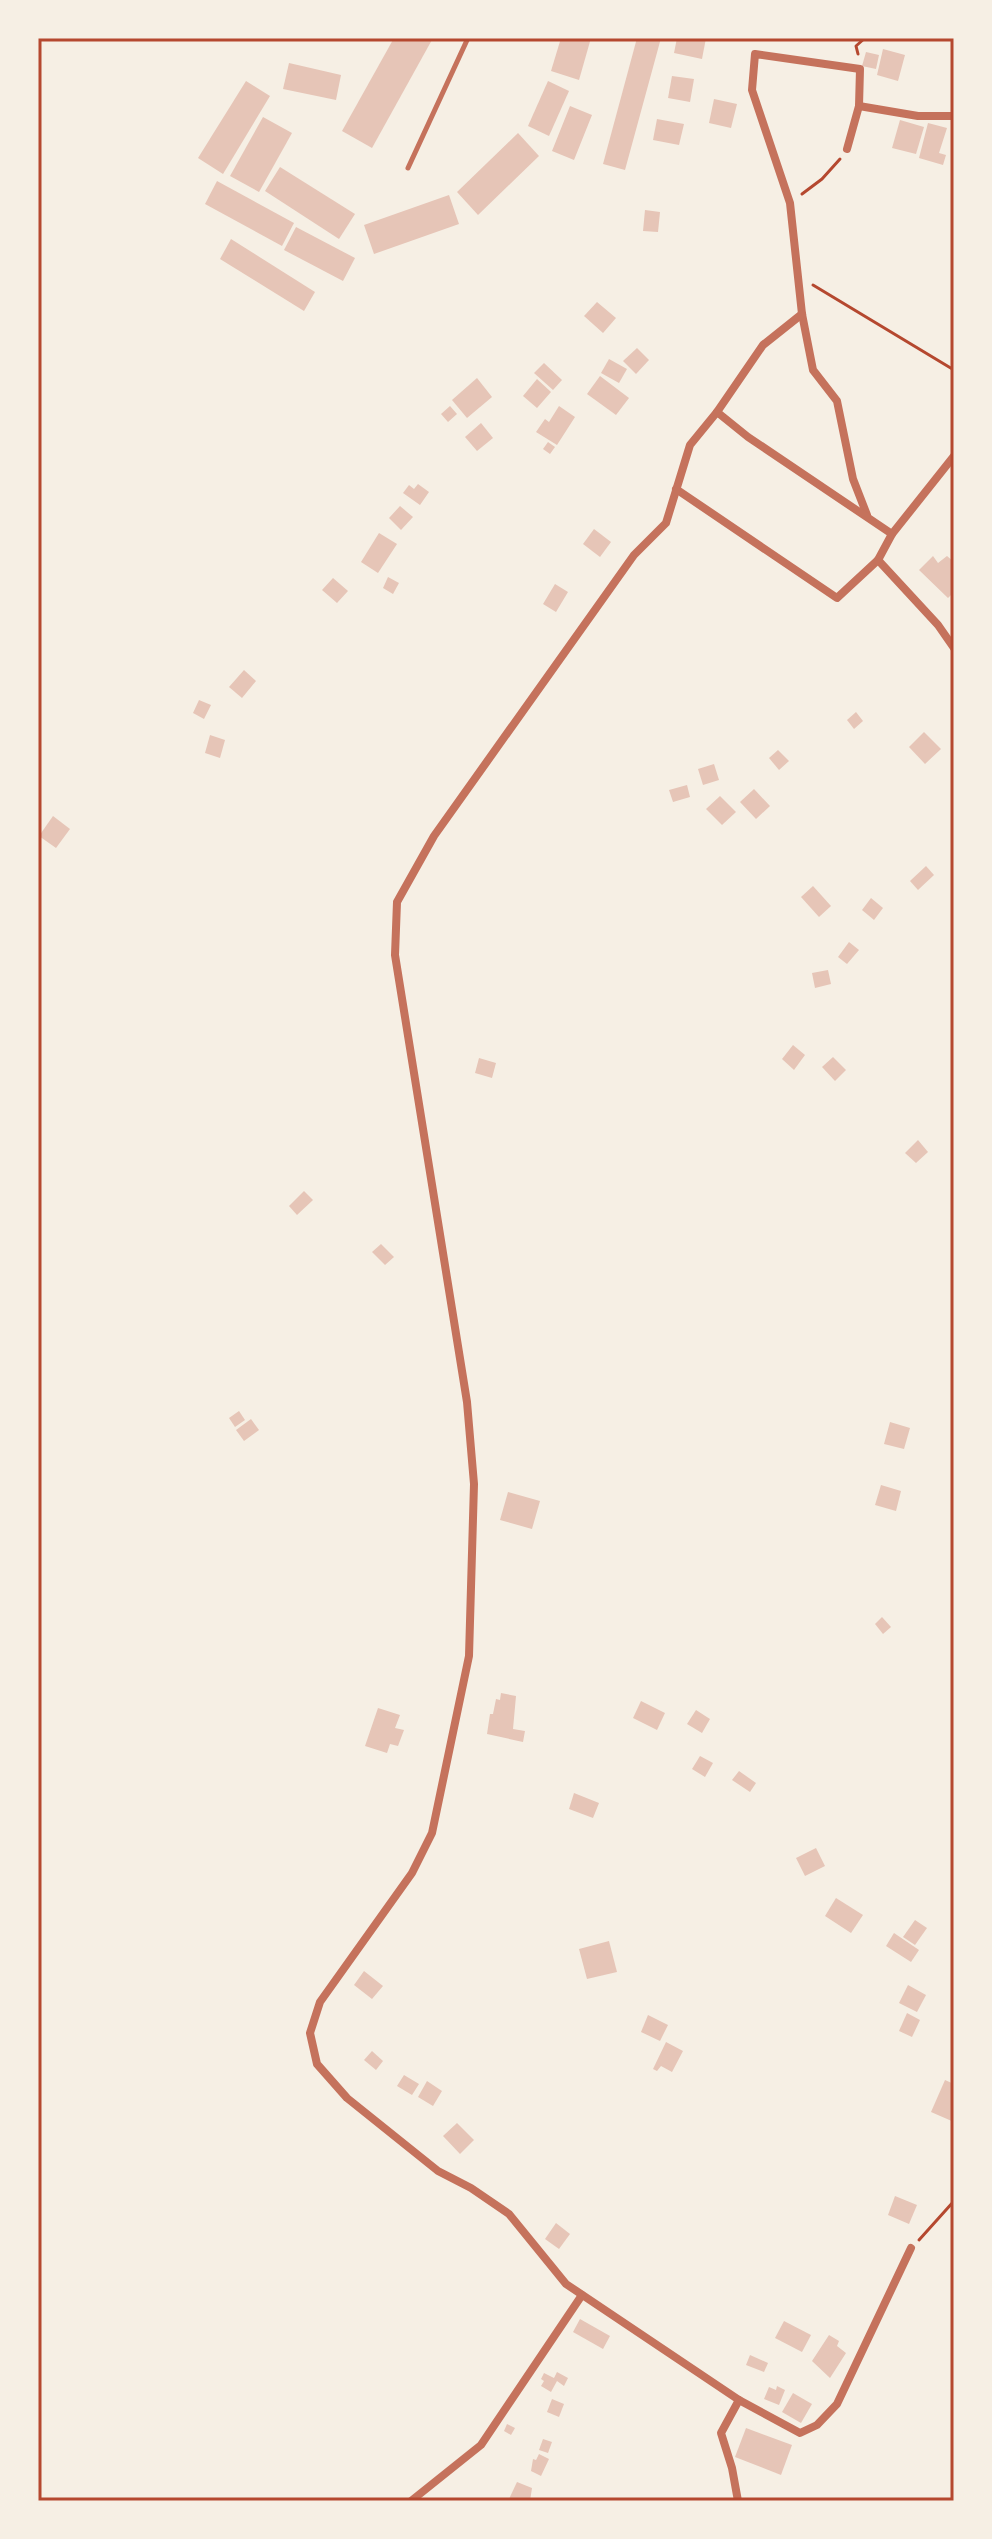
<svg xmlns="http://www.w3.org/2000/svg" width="992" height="2539" font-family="Poppins,sans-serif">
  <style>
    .building { fill: #e6c5b7 }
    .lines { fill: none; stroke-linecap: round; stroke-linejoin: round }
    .path { stroke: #b5482f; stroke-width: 3 }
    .service { stroke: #c5725c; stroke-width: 5 }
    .minor { stroke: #c5725c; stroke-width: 8 }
    .neatline { fill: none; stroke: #b5482f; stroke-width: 3 }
  </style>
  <rect width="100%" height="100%" fill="#f6efe4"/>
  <g class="building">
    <path d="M394 38H433L372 148 342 131Z"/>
    <path d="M561 38H591L579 80 551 71Z"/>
    <path d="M637 38H661L625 170 603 164Z"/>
    <path d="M677 38H706L702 59 674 53Z"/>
    <path d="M883 49 905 55 898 81 877 75Z"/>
    <path d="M866 52 879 55 876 69 862 66Z"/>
    <path d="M289 63 341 75 336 100 283 89Z"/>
    <path d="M672 76 694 79 690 102 668 98Z"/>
    <path d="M246 81 270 96 223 174 198 158Z"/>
    <path d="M548 81 569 91 549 136 528 126Z"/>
    <path d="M714 99 737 104 731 128 709 123Z"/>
    <path d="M570 106 592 115 574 160 552 151Z"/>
    <path d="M263 117 292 133 259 192 230 176Z"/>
    <path d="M657 119 684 124 679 145 653 140Z"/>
    <path d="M900 120 924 127 916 154 892 148Z"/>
    <path d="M928 123 947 128 939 153 946 155 943 165 919 158Z"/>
    <path d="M518 133 539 156 478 215 457 192Z"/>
    <path d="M280 167 355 214 339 239 265 191Z"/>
    <path d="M217 181 294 223 282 246 205 204Z"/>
    <path d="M449 195 459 224 374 254 364 225Z"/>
    <path d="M645 210 660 212 658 232 643 231Z"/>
    <path d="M296 227 355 258 343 281 284 250Z"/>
    <path d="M231 239 315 292 304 311 220 259Z"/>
    <path d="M597 302 616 318 603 333 584 316Z"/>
    <path d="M637 348 649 360 636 374 623 361Z"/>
    <path d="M609 359 627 369 619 383 601 373Z"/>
    <path d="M544 363 562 380 553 390 534 373Z"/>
    <path d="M600 376 629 398 616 415 587 394Z"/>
    <path d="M477 378 492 397 467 418 452 400Z"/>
    <path d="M537 379 551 392 537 408 523 396Z"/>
    <path d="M450 406 457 414 448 422 441 414Z"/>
    <path d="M559 406 575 417 557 445 536 432 545 419 549 422Z"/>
    <path d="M481 423 493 438 477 451 465 437Z"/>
    <path d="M548 442 555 447 550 454 543 449Z"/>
    <path d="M418 484 429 492 420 505 403 493 409 485 414 489Z"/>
    <path d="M400 506 413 517 401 530 389 518Z"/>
    <path d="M594 529 611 542 600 557 583 544Z"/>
    <path d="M379 533 397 544 378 573 361 562Z"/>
    <path d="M933 556 938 563 947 556 954 562V592L948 598 919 570Z"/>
    <path d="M388 577 399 583 393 594 383 588Z"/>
    <path d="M333 578 348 591 337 603 322 590Z"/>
    <path d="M555 584 568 592 556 612 543 604Z"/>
    <path d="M244 670 256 681 242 698 229 687Z"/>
    <path d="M199 700 211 705 204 719 193 713Z"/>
    <path d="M856 712 863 721 854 729 847 720Z"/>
    <path d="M924 732 941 749 925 764 909 747Z"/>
    <path d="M210 735 225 740 220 758 205 753Z"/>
    <path d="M778 750 789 761 779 770 769 758Z"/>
    <path d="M714 764 719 780 703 785 698 769Z"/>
    <path d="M687 785 690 797 673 802 669 790Z"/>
    <path d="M754 789 770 806 756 819 740 802Z"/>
    <path d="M720 796 736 812 722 825 706 809Z"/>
    <path d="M53 816 70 829 56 848 39 836Z"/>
    <path d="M926 866 934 875 918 890 910 881Z"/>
    <path d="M813 886 831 906 819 917 801 897Z"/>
    <path d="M871 898 883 908 874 920 862 910Z"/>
    <path d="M849 942 859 950 847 964 838 957Z"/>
    <path d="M828 970 831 984 815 988 812 973Z"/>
    <path d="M793 1045 805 1055 794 1070 782 1059Z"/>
    <path d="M833 1057 846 1070 835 1081 822 1067Z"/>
    <path d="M479 1058 496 1063 492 1078 475 1073Z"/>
    <path d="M918 1140 928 1152 916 1163 905 1153Z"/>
    <path d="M304 1191 313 1200 297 1215 289 1206Z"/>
    <path d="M381 1244 394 1257 385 1265 372 1252Z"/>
    <path d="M239 1411 245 1420 235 1427 229 1418Z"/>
    <path d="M251 1419 259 1430 244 1441 236 1430Z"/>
    <path d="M890 1422 910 1428 904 1449 884 1444Z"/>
    <path d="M881 1485 901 1491 896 1511 875 1505Z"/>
    <path d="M508 1492 540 1501 532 1529 500 1520Z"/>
    <path d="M882 1617 891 1627 883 1634 875 1624Z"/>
    <path d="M501 1693 516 1696 513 1729 525 1731 523 1742 487 1734 490 1714H493L496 1699 500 1700Z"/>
    <path d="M641 1701 665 1713 657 1730 633 1718Z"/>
    <path d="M378 1708 400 1715 395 1728 404 1730 398 1746 390 1744 387 1753 365 1746Z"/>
    <path d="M696 1710 710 1719 702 1733 687 1724Z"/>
    <path d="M700 1756 713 1763 705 1777 692 1769Z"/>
    <path d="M739 1771 756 1783 750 1792 732 1780Z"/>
    <path d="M574 1793 599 1803 593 1818 569 1809Z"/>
    <path d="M816 1848 825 1866 805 1876 796 1858Z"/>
    <path d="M836 1898 863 1915 851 1933 825 1916Z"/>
    <path d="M915 1920 927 1928 915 1945 903 1937Z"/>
    <path d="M894 1933 919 1950 911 1962 886 1946Z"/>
    <path d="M609 1941 617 1972 587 1979 579 1949Z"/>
    <path d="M364 1971 383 1986 372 1999 354 1985Z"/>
    <path d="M908 1985 926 1995 917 2012 899 2003Z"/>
    <path d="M907 2013 920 2020 912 2037 899 2031Z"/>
    <path d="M648 2015 668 2025 660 2041 641 2032Z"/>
    <path d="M666 2042 683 2051 672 2072 661 2066 657 2071 653 2069Z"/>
    <path d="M372 2051 383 2061 376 2070 364 2060Z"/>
    <path d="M404 2075 419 2084 412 2095 397 2086Z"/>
    <path d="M945 2080 954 2084V2122L931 2112Z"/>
    <path d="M427 2081 442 2091 433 2106 418 2097Z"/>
    <path d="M457 2123 474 2140 460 2154 443 2136Z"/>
    <path d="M895 2196 917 2205 909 2224 888 2215Z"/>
    <path d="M556 2223 570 2234 559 2249 545 2239Z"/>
    <path d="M580 2319 610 2336 603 2349 573 2332Z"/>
    <path d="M784 2321 811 2335 802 2352 775 2338Z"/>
    <path d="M829 2335 839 2341 837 2346 846 2353 830 2378 812 2361Z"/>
    <path d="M750 2355 768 2363 764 2372 746 2365Z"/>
    <path d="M557 2372 568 2378 564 2386 557 2381 551 2392 541 2386 544 2381 541 2379 544 2373 554 2378Z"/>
    <path d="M777 2386 785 2390 779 2405 764 2399 769 2387 776 2390Z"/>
    <path d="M793 2393 812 2404 801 2423 782 2412Z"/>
    <path d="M552 2399 564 2404 559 2417 547 2412Z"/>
    <path d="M507 2424 515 2428 511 2435 504 2431Z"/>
    <path d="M746 2428 792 2445 781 2475 735 2457Z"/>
    <path d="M543 2439 552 2442 548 2453 539 2450Z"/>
    <path d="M539 2454 549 2459 541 2476 531 2471 533 2459 536 2460Z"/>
    <path d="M517 2482 532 2488 530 2501 509 2499Z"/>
  </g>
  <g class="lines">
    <g class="path">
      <path d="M858 54 856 46 865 38"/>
      <path d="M802 194 822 179 840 159"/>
      <path d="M813 285 954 370"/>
      <path d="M919 2240 954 2201"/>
    </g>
    <path class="service" d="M408 168 468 38"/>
    <g class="minor">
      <path d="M859 106 918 116H954"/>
      <path d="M847 149 859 106 860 69 755 54 752 90 790 203 802 314 813 370 837 401 853 479 867 515"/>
      <path d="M717 412 763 345 802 314"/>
      <path d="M676 489 837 598 878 560"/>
      <path d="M892 534 878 560 938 625 954 648"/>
      <path d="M911 2248 837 2404 817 2425 800 2433 739 2400 566 2284 509 2214 471 2188 438 2171 347 2098 317 2064 310 2033 320 2002 412 1873 432 1833 469 1656 474 1484 467 1402 395 955 397 902 434 836 634 555 666 523 690 445 717 412 748 437 892 534 954 456"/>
      <path d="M411 2501 481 2445 582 2295"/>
      <path d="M738 2501 732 2468 721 2433 739 2400"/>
    </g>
  </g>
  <rect width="992" height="2539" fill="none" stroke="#f6efe4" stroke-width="80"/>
  <rect x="40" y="40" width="912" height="2459" class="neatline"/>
</svg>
